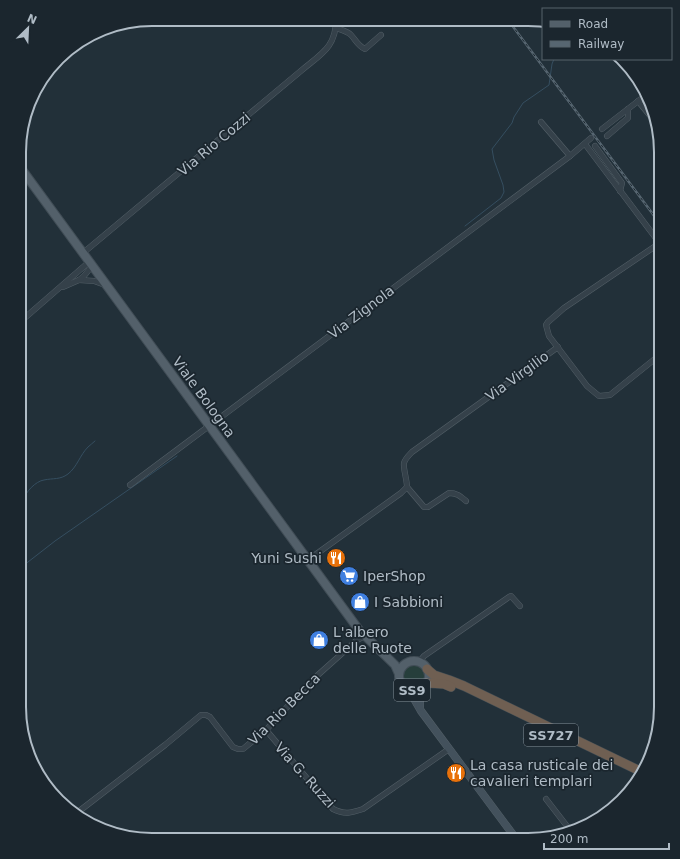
<svg xmlns="http://www.w3.org/2000/svg" width="680" height="859" font-family="'DejaVu Sans',sans-serif">
  <style>
    .grass { fill: #263e3b }
    .lines { fill: none; stroke-linecap: round; stroke-linejoin: round }
    .stream { stroke: #354e60; stroke-width: 1 }
    .street-casing { stroke: #535f67; stroke-width: 6 }
    .secondary-casing { stroke: #535f67; stroke-width: 8 }
    .primary-casing { stroke: #414d56; stroke-width: 10 }
    .highway-casing { stroke: #404c54; stroke-width: 10 }
    .street { stroke: #35414a; stroke-width: 5 }
    .secondary { stroke: #43515c; stroke-width: 7 }
    .primary { stroke: #53606a; stroke-width: 8 }
    .highway { stroke: #6f5f52; stroke-width: 9 }
    .rail-casing { stroke: #576671; stroke-width: 2.5 }
    .rail { stroke: #1b262e; stroke-width: 1; stroke-dasharray: 3; stroke-linecap: butt }
    .labels { text-anchor: middle; stroke-width: 3.5; stroke-linejoin: round; paint-order: stroke }
    .shield { fill: #1b262e; stroke: #838f98; stroke-width: 1 }
    .shield-label { font-size: 13px; font-weight: bold; fill: #b0bcc6 }
    .street-label { font-size: 14px; fill: #b0bcc6; stroke: #1b262e }
    .poi-label { font-size: 14px; fill: #b0bcc6; stroke: #1b262e; text-anchor: start }
    .rim { fill: none; stroke: #b0bcc6; stroke-width: 2 }
  </style>
  <rect width="100%" height="100%" fill="#223039"/>
  <circle class="grass" cx="414" cy="676" r="12"/>
  <g class="lines">
    <g class="stream">
      <path d="M465 226 501 198 504 192 503 185 494 160 492 149 512 123 514 117 523 103 549 85 552 64 554 59"/>
      <path d="M19 516C21 511 22 506 23 501 25 492 36 481 44 480 53 478 60 480 68 474 77 467 80 455 88 447 90 445 93 443 95 441"/>
      <path d="M19 569 55 541 177 456"/>
      <path d="M523 739 534 731"/>
    </g>
    <defs>
      <g id="street">
        <path d="M336 28C341 30 347 31 351 35 355 39 358 46 365 49L381 35"/>
        <path d="M638 101 652 118"/>
        <path d="M541 122 570 156"/>
        <path d="M602 129 646 95"/>
        <path d="M607 136 628 118V109"/>
        <path d="M585 144 661 245"/>
        <path d="M595 146 622 183 620 191"/>
        <path d="M660 243 564 308 548 322 546 325 549 336 587 386 599 396 610 395 661 354"/>
        <path d="M83 253 302 70C321 54 336 47 336 20"/>
        <path d="M79 280 94 281 105 285"/>
        <path d="M63 287 79 280 84 276 92 266"/>
        <path d="M20 322 89 262"/>
        <path d="M130 485 570 156 591 138"/>
        <path d="M407 487 424 507H428L449 493C457 493 460 496 466 501"/>
        <path d="M308 560 401 493 407 487C407 480 403 468 404 463 405 459 409 455 412 452L558 347"/>
        <path d="M419 662 424 656 509 597 511 596 520 606"/>
        <path d="M266 730 333 809C345 815 351 813 363 809L449 749"/>
        <path d="M546 799 570 830"/>
        <path d="M73 812H78L165 745 201 715H206L210 717 233 747 238 749H243L266 730 310 682 357 640 365 636"/>
        <path d="M593 823 598 819"/>
        <path d="M505 840 513 835"/>
      </g>
      <g id="secondary">
        <path d="M409 690 421 711 517 840"/>
        <path d="M420 707V698L422 688"/>
      </g>
      <g id="primary">
        <path d="M20 167 359 630 395 665 399 674"/>
        <circle cx="414" cy="676" r="15"/>
      </g>
      <g id="highway">
        <path d="M427 669 434 675 449 680 464 686 642 772"/>
        <path d="M427 683 444 684 451 687"/>
      </g>
    </defs>
    <use href="#street" class="street-casing"/>
    <use href="#secondary" class="secondary-casing"/>
    <use href="#primary" class="primary-casing"/>
    <use href="#highway" class="highway-casing"/>
    <use href="#street" class="street"/>
    <use href="#secondary" class="secondary"/>
    <use href="#primary" class="primary"/>
    <use href="#highway" class="highway"/>
    <defs>
      <path id="rail" d="M508 20 661 225"/>
    </defs>
    <use href="#rail" class="rail-casing"/>
    <use href="#rail" class="rail"/>
  </g>
  <defs>
    <symbol id="restaurant-disc" viewBox="-11 -11 22 22"><circle r="9.5" fill="#e8710a" stroke="#1b262e"/><path d="M-5-6h1v4h1v-4h1v4h1v-4h1v5L-1.5 .5V6h-2V.5L-5-1ZM5-6V6H3V1.5H1.5Q1.5-4 5-6Z" fill="#fff"/></symbol>
    <symbol id="supermarket-disc" viewBox="-11 -11 22 22"><circle r="9.5" fill="#3f7fe0" stroke="#1b262e"/><path d="M-6-5.5h2.5l.6 2H6L4.5 2H-2.5L-4.4-4H-6ZM-1.5 3.2a1.3 1.3 0 1 0 .1 0ZM3 3.2a1.3 1.3 0 1 0 .1 0Z" fill="#fff"/></symbol>
    <symbol id="shop-disc" viewBox="-11 -11 22 22"><circle r="9.5" fill="#3f7fe0" stroke="#1b262e"/><path d="M-5-2.5h2.3a2.7 3.5 0 0 1 5.4 0H5L5.5 6h-11ZM-1.5-2.5h3a1.5 2.3 0 0 0-3 0Z" fill="#fff"/></symbol>
  </defs>
  <g fill-rule="evenodd">
    <use href="#restaurant-disc" x="325" y="547" width="22" height="22"/>
    <use href="#supermarket-disc" x="338" y="565" width="22" height="22"/>
    <use href="#shop-disc" x="349" y="591" width="22" height="22"/>
    <use href="#shop-disc" x="308" y="629" width="22" height="22"/>
    <use href="#restaurant-disc" x="445" y="762" width="22" height="22"/>
  </g>
  <g class="labels">
    <g class="shield">
      <rect x="394" y="679" width="36" height="22" rx="3"/>
      <rect x="524" y="724" width="54" height="22" rx="3"/>
    </g>
    <g class="shield-label">
      <text x="412" y="695">SS9</text>
      <text x="551" y="740">SS727</text>
    </g>
    <g class="street-label">
      <text transform="translate(214 144) rotate(-40)" y="5">Via Rio Cozzi</text>
      <text transform="translate(361 312) rotate(-37)" y="5">Via Zignola</text>
      <text transform="translate(517 376) rotate(-36)" y="5">Via Virgilio</text>
      <text transform="translate(204 397) rotate(54)" y="5">Viale Bologna</text>
      <text transform="translate(284 709) rotate(-45)" y="5">Via Rio Becca</text>
      <text transform="translate(305 775) rotate(48)" y="5">Via G. Ruzzi</text>
    </g>
    <g class="poi-label">
      <text x="322" y="563" text-anchor="end">Yuni Sushi</text>
      <text x="363" y="581">IperShop</text>
      <text x="374" y="607">I Sabbioni</text>
      <text x="333" y="637">L'albero<tspan x="333" dy="16">delle Ruote</tspan></text>
      <text x="470" y="770">La casa rusticale dei<tspan x="470" dy="16">cavalieri templari</tspan></text>
    </g>
  </g>
  <path d="M0 0H680V859H0ZM152 26H528A126 126 0 0 1 654 152V707A126 126 0 0 1 528 833H152A126 126 0 0 1 26 707V152A126 126 0 0 1 152 26Z" fill="#1b262e" fill-rule="evenodd"/>
  <path class="rim" d="M152 26H528A126 126 0 0 1 654 152V707A126 126 0 0 1 528 833H152A126 126 0 0 1 26 707V152A126 126 0 0 1 152 26Z"/>
  <rect x="542" y="8" width="130" height="52" fill="#1b262e" stroke="#57626b"/>
  <rect x="550" y="21" width="20" height="6" fill="#53606a" stroke="#57626b"/>
  <text x="578" y="28" font-size="12" fill="#b0bcc6">Road</text>
  <rect x="550" y="41" width="20" height="6" fill="#576671" stroke="#57626b"/>
  <text x="578" y="48" font-size="12" fill="#b0bcc6">Railway</text>
  <g transform="translate(28 28) rotate(24)" stroke="#1b262e" stroke-width="3" paint-order="stroke">
  <path d="M0-3L7 15L0 10L-7 15Z" fill="#b0bcc6"/>
  <text y="-6" font-size="11" font-weight="bold" text-anchor="middle" fill="#b0bcc6">N</text>
  </g>
  <path d="M544 843v6h125v-6" fill="none" stroke="#b0bcc6" stroke-width="2"/>
  <text x="550" y="843" font-size="12" fill="#b0bcc6" stroke="#1b262e" stroke-width="3" paint-order="stroke">200 m</text>
</svg>
